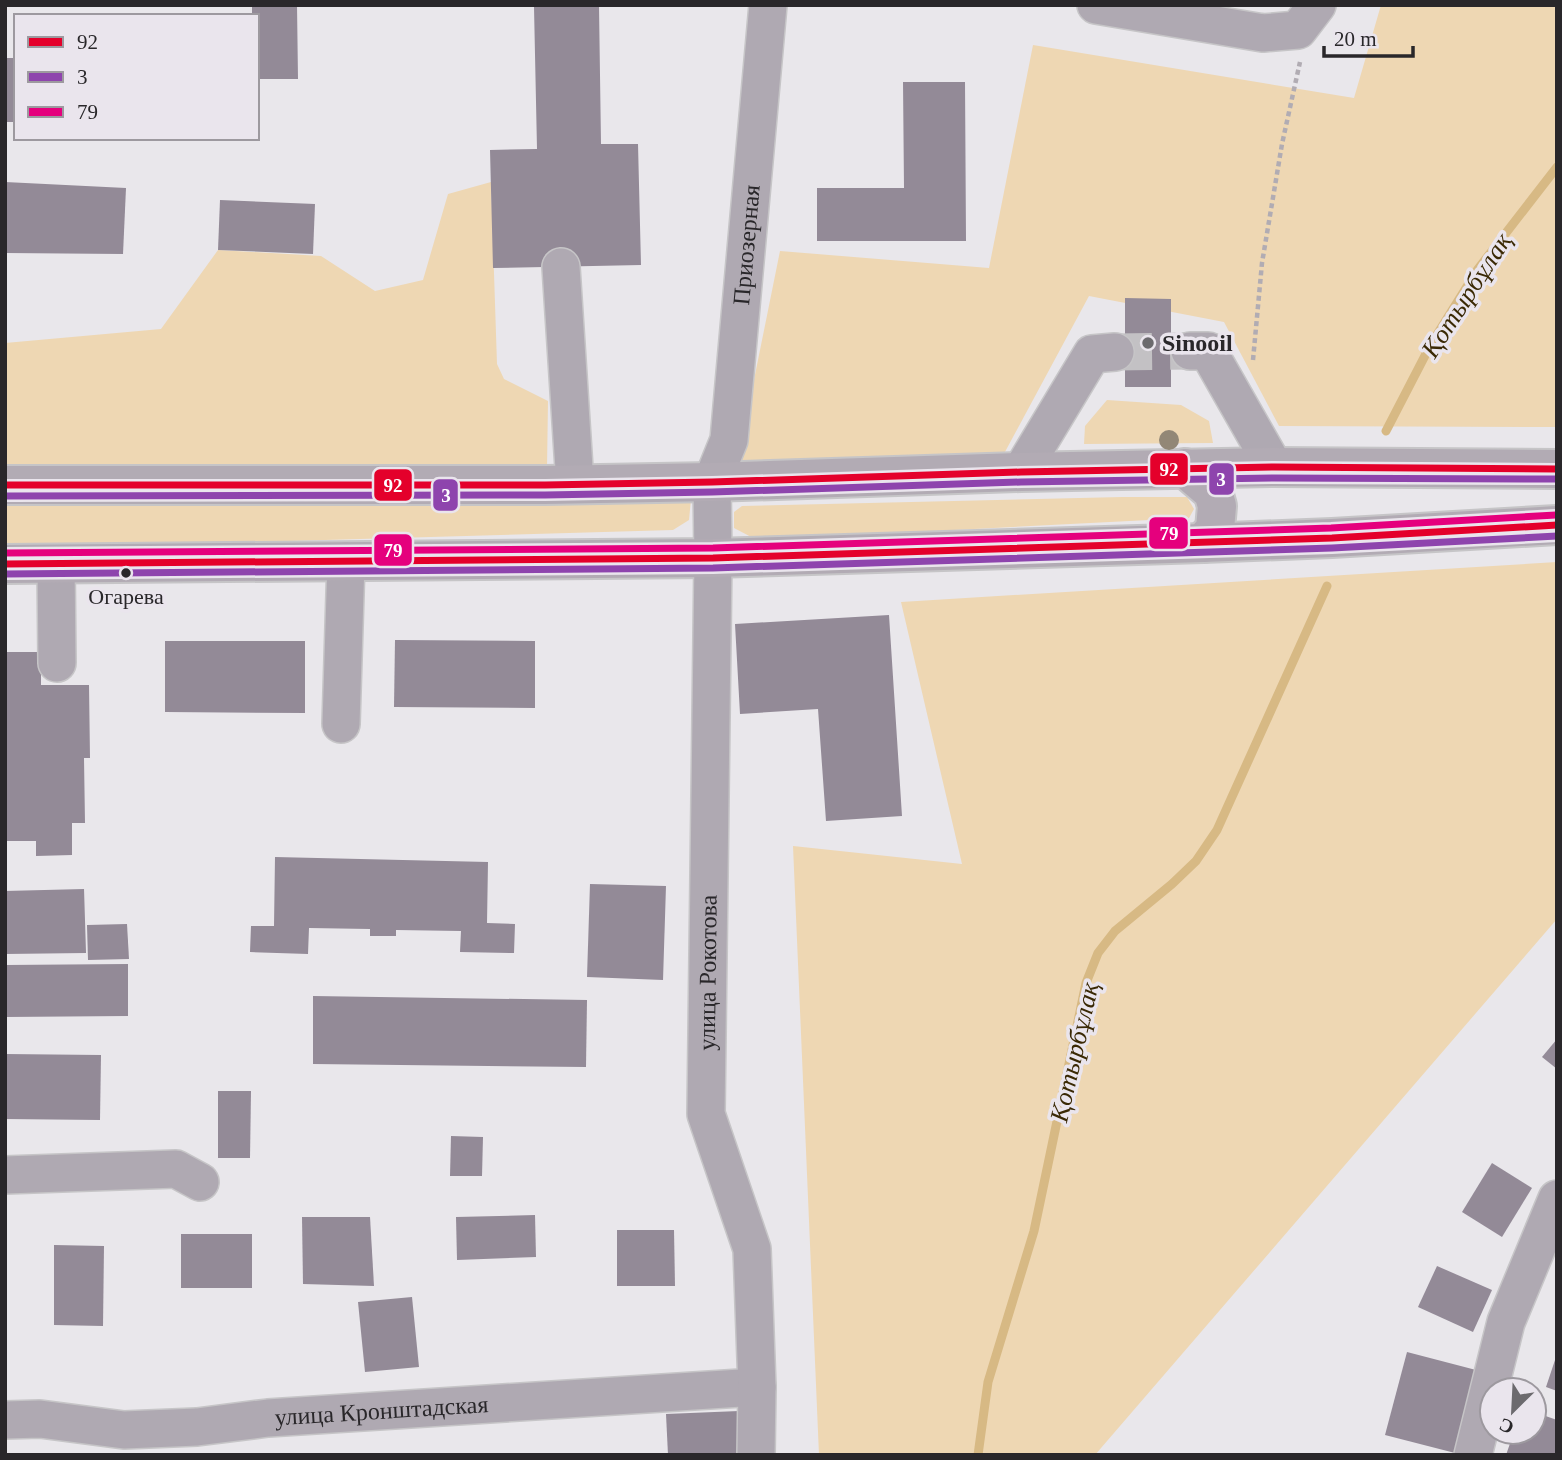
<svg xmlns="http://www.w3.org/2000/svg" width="1562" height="1460" font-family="'Times New Roman',serif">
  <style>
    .green { fill: #eed7b3 }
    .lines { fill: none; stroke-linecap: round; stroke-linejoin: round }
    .stream { stroke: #d7b984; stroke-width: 9 }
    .building { fill: #938a97 }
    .minor-tunnel { stroke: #c3c1c4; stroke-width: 37; stroke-dasharray: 37 18; stroke-linecap: butt }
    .minor-casing { stroke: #c6c5c7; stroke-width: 40 }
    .major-casing { stroke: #c6c5c7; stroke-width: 42 }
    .path { stroke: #b1acb3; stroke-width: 4.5; stroke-dasharray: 5 3.5; stroke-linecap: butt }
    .minor { stroke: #afa9b2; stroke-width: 37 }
    .major { stroke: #b2abb4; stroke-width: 38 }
    .bus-1-casing { stroke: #eae5ed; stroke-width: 12 }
    .bus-2-casing { stroke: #eae5ed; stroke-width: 12 }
    .bus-3-casing { stroke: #eae5ed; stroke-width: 12 }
    .bus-1 { stroke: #e4002b; stroke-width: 7 }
    .bus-2 { stroke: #8e44ad; stroke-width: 7 }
    .bus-3 { stroke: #e5007d; stroke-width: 7 }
    .tree { fill: #928776 }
    .poi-dot { fill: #6c6a6e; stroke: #eae5ed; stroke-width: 2.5 }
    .bus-dot { fill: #29272a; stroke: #eae5ed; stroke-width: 2.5 }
    .labels { text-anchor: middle; stroke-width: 7; stroke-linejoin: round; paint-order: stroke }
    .bus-label { font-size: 22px; fill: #29272a; stroke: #eae5ed }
    .street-label { font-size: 24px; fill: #29272a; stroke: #eae5ed }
    .poi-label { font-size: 24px; font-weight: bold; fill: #29272a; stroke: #eae5ed; text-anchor: start }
    .water-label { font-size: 26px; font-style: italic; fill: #3a2905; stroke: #eae5ed }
    .line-badge { stroke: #eae5ed; stroke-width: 2.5 }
    .badge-label { font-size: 19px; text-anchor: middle; font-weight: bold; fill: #fff }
  </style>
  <rect width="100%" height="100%" fill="#e9e7eb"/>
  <g class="green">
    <path d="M1381 5H1557V427L1279 426 1224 322 1089 296 999 463 737 464 780 251 989 268 1033 45 1354 98Z"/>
    <path d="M491 182 497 364 504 379 548 401 547 468 5 464V343L161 329 218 250 321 256 375 291 423 280 448 194Z"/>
    <path d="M1107 400 1181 405 1209 421 1213 443 1084 444 1085 426Z"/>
    <path d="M5 493 691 499 689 520 673 530 5 549Z"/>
    <path d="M1122 497H1187L1194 509 1189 518 757 540 734 528V512L742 506Z"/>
    <path d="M1557 562V919L1095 1455H819L793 846 962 864 901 602Z"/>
  </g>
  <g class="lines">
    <g class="stream">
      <path d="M1386 431 1430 346 1478 269 1557 167"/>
      <path d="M978 1455 988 1382 1034 1231 1086 983 1098 953 1115 931 1172 884 1196 861 1217 830 1327 586"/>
    </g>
  </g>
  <g class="building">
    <path d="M252 5H297L298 79H257V16H252Z"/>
    <path d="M599 6 601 144H638L641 265 493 268 490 150 537 149 534 7Z"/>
    <rect x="5" y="58" width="11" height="64"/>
    <path d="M903 82H965L966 241H817V188H904Z"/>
    <path d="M5 182 126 188 123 254 5 253Z"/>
    <path d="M220 200 315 204 313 254 218 250Z"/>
    <path d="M1125 298 1171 299V387H1125Z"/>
    <path d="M889 615 902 816 826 821 818 709 740 714 735 624Z"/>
    <path d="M395 640 535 641V708L394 707Z"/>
    <path d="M165 641H305V713L165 712Z"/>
    <path d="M5 652H41V685H89L90 758H84L85 823H72V855L36 856V841H5Z"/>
    <path d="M275 857 488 862 487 923 515 924 514 953 460 952 461 931 396 930V936H370V929L309 928 308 954 250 952 251 926H274Z"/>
    <path d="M590 884 666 886 663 980 587 977Z"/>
    <path d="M84 889 86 953 5 954V891Z"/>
    <path d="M127 924 129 959 88 960 87 925Z"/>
    <path d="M128 964V1016L5 1017V965Z"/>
    <path d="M313 996 587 1000 586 1067 313 1064Z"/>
    <path d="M1557 1039V1069L1542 1057Z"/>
    <path d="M5 1054 101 1055 100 1120 5 1119Z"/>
    <path d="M218 1091H251L250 1158H218Z"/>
    <path d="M451 1136 483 1137 482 1176H450Z"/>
    <path d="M1492 1163 1532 1188 1502 1237 1462 1212Z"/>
    <path d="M535 1215 536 1257 457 1260 456 1217Z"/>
    <path d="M302 1217H370L374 1286 303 1284Z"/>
    <path d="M617 1230H674L675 1286H617Z"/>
    <rect x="181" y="1234" width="71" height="54"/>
    <path d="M54 1245 104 1246 103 1326 54 1325Z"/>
    <path d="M1437 1266 1492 1290 1473 1332 1418 1307Z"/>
    <path d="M412 1297 419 1367 365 1372 358 1302Z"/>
    <path d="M1407 1352 1476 1370 1455 1453 1385 1435Z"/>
    <path d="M1556 1357 1557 1358V1391L1546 1387Z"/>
    <path d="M739 1411 742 1455H668L666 1414Z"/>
    <path d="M1534 1412 1557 1420V1455H1506L1514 1432H1534Z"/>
  </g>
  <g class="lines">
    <path class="minor-tunnel" d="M1115 352 1190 351"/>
    <defs>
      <g id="minor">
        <path d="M1096 5 1263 33 1298 30 1317 5"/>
        <path d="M561 267 575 484"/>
        <path d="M1190 351H1208L1274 467"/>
        <path d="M1021 472 1092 354 1115 352"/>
        <path d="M56 564 57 663"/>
        <path d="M341 724 346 561"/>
        <path d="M5 1175 176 1169 200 1182"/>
        <path id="s1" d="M5 1420 40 1419 124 1430 197 1427 268 1418 757 1387"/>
        <path id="s2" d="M756 1455 757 1387 752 1249 706 1114 713 558 712 482 729 440 768 5"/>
        <path d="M1473 1455 1506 1322 1557 1199"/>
      </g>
      <g id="major">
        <path d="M1185 468 1213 492 1217 506 1215 529 1203 543"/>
        <path d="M5 485H545L712 482 1021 472 1274 467 1557 469"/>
        <path d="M5 564 713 558 1203 543 1332 538 1557 525"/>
      </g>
    </defs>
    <use href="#minor" class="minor-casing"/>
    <use href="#major" class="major-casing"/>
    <path class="path" d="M1253 360 1262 263 1282 144 1300 62"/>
    <use href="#minor" class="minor"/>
    <use href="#major" class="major"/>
    <defs>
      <g id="bus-1">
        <path d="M5 485H545L712 482 1021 472 1274 467 1557 469"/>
        <path d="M5 564 713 558 1332 538 1557 525"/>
      </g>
      <g id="bus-2">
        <path d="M5 496 545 495 712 492 1021 482 1274 478 1557 479"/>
        <path d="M5 574 713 568 1332 548 1557 536"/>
      </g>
      <path id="bus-3" d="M5 553 713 548 1331 528 1556 515"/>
    </defs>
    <use href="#bus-1" class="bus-1-casing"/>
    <use href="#bus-2" class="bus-2-casing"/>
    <use href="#bus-3" class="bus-3-casing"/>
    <use href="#bus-1" class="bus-1"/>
    <use href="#bus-2" class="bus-2"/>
    <use href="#bus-3" class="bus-3"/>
  </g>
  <circle class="tree" cx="1169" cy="440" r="10"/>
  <circle class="poi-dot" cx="1148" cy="343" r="7"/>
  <circle class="bus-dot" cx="126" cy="573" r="6"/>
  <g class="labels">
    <g class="bus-label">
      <text x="126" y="604">Огарева</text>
    </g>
    <g class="street-label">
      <text dy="8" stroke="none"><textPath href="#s2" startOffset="1222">Приозерная</textPath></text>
      <text dy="8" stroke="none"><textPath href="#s2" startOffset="490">улица Рокотова</textPath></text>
      <text dy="8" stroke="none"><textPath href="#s1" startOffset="378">улица Кронштадская</textPath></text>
    </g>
    <g class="poi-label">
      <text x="1162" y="351">Sinooil</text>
    </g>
    <g class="water-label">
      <text transform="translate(1466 295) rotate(-57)" y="9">Қотырбұлақ</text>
      <text transform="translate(1074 1052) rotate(-77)" y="9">Қотырбұлақ</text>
    </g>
  </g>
  <g class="line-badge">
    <rect x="1149" y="452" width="40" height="34" rx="7" fill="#e4002b"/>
    <rect x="1208" y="462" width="27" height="34" rx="7" fill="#8e44ad"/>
    <rect x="373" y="468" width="40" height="34" rx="7" fill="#e4002b"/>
    <rect x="432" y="478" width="27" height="34" rx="7" fill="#8e44ad"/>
    <rect x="1148" y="516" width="41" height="34" rx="7" fill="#e5007d"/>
    <rect x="373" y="533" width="40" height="34" rx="7" fill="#e5007d"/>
  </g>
  <g class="badge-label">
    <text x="1169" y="476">92</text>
    <text x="1221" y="486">3</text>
    <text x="393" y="492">92</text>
    <text x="446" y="502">3</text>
    <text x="1169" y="540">79</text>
    <text x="393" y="557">79</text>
  </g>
  <rect width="1562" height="1460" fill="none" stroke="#29272a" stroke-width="14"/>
  <rect x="14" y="14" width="245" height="126" fill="#eae5ed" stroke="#9d999f" stroke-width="2"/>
  <rect x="28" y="37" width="35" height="10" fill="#e4002b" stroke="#9d999f" stroke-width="2"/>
  <text x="77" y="49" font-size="21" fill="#29272a">92</text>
  <rect x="28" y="72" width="35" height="10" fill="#8e44ad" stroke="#9d999f" stroke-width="2"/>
  <text x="77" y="84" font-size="21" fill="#29272a">3</text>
  <rect x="28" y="107" width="35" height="10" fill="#e5007d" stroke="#9d999f" stroke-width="2"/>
  <text x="77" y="119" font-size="21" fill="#29272a">79</text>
  <g transform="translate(1513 1411) rotate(204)"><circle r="33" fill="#eae5ed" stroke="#9d999f" stroke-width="2"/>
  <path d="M0-5L12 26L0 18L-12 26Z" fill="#6c6a6e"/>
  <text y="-10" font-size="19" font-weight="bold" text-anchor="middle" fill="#29272a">С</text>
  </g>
  <path d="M1324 46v10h89v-10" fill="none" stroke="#29272a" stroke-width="3.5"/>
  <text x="1334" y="46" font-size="21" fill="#29272a" stroke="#eae5ed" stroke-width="5" paint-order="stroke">20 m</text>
</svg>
